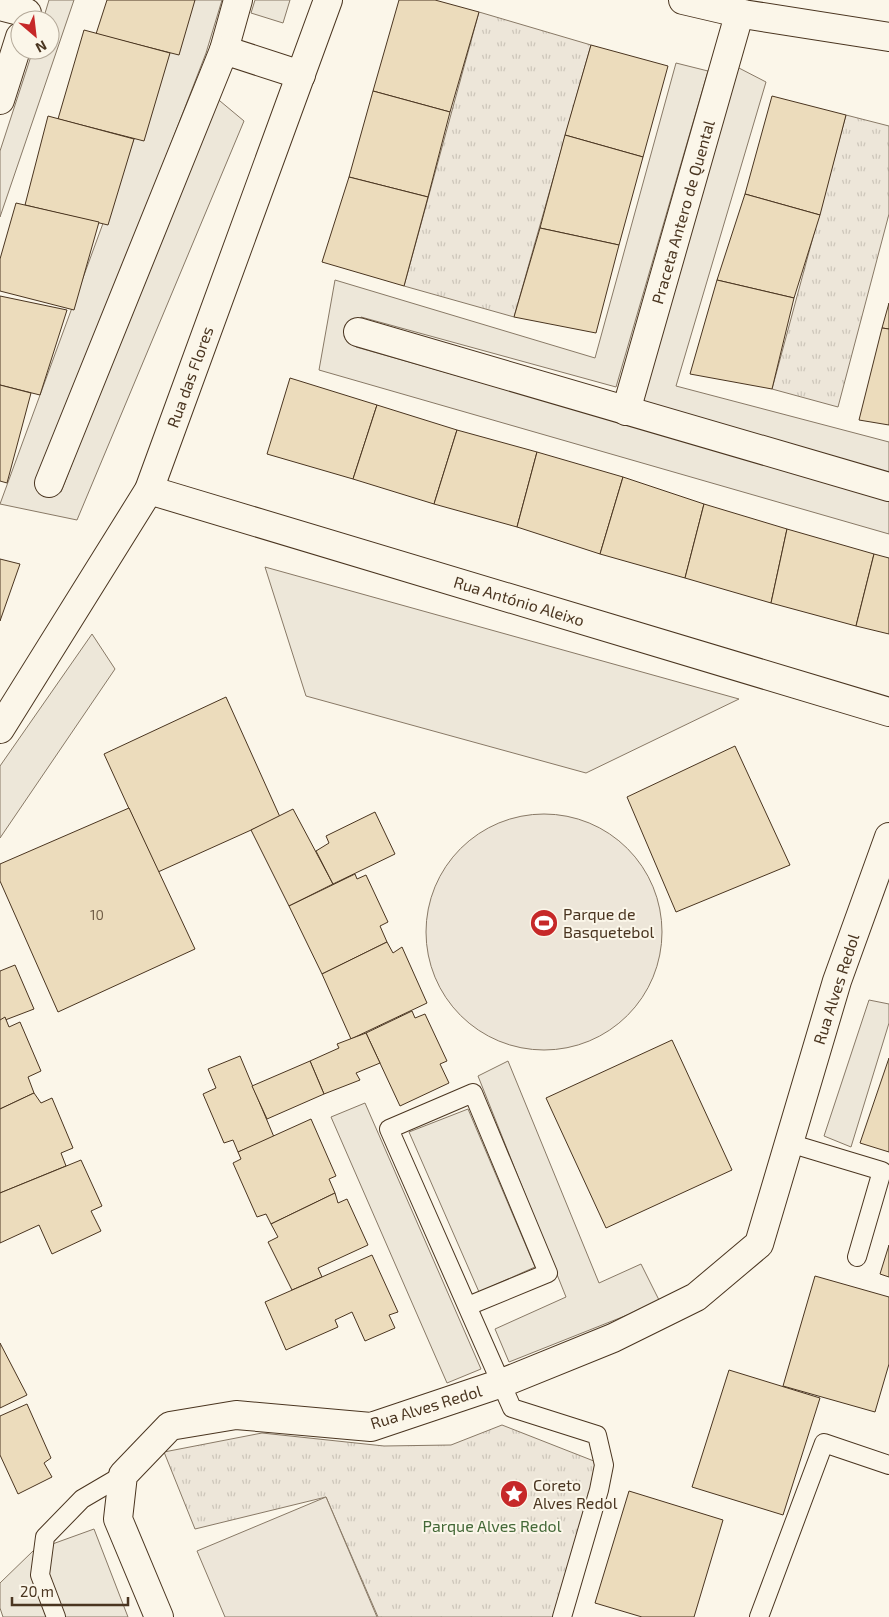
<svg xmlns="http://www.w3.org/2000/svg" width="889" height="1617" font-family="'Exo 2',sans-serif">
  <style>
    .park { fill: url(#park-tufts); stroke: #887966 }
    .pitch { fill: #ede6d9; stroke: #887966 }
    .parking { fill: #ede7d9; stroke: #887966 }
    .building { fill: #ecdcbc; stroke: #4a3520 }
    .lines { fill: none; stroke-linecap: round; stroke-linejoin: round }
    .service-casing { stroke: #4a3520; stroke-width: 20 }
    .minor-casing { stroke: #4a3520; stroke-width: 30 }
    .tertiary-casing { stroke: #4a3520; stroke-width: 30 }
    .service { stroke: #fbf6e9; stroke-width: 18 }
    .minor { stroke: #fbf6e9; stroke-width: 28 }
    .tertiary { stroke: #fbf6e9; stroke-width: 28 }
    .labels { text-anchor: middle; stroke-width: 4; stroke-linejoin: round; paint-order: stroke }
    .number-label { font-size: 14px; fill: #725f47 }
    .street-label { font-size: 16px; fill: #4a3520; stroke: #fbf6e9 }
    .poi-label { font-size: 16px; fill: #4a3520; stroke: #fbf6e9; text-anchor: start }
    .park-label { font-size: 16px; fill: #436837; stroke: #fbf6e9 }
  </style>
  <defs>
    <pattern id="park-tufts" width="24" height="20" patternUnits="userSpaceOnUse" patternTransform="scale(1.25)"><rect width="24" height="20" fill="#ede6d9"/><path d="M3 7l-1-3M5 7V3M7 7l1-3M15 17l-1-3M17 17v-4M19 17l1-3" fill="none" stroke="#cdc6ba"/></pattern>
  </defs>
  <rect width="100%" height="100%" fill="#fbf6e9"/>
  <g class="park">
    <path d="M479 12 591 45 514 317 404 286Z"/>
    <path d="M846 115 889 126V214L838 407 772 389Z"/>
    <path d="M502 1425 604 1465 562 1617H378L326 1497 195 1529 164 1452 262 1433 384 1446 451 1445Z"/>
  </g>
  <g class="pitch">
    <circle cx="544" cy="932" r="118"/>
    <path d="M326 1497 377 1617H225L197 1551Z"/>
  </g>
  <g class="parking">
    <path d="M49 0H74L0 217V151L33 50H50V20H43Z"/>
    <path d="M185 0H222L206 53 39 485 61 492 214 96 244 121 77 520 0 504Z"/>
    <path d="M255 0H290L283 23 251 13Z"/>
    <path d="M676 63 708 71 616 387 361 317 356 347 889 498V534L319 370 335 280 595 358Z"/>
    <path d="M737 67 766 82 676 386 889 442V474L642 405Z"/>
    <path d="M265 567 739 699 586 773 306 696Z"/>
    <path d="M92 634 115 669 0 838V766Z"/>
    <path d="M869 1000 889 1004V1023L851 1147 824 1136Z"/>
    <path d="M508 1061 599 1283 641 1264 660 1302 509 1362 495 1329 566 1297 478 1076Z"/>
    <path d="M365 1103 481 1369 447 1383 331 1117Z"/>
    <path d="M468 1109 535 1267 479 1292 409 1132Z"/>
    <path d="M94 1529 128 1617H3L0 1608V1583L33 1551Z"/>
  </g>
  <g class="building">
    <path d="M107 0H195L179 55 96 34Z"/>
    <path d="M399 0H435L479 12 450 112 373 91Z"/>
    <path d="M84 30 170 53 144 141 58 119Z"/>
    <path d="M591 45 668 66 643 157 565 135Z"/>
    <path d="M373 91 450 112 428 197 349 177Z"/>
    <path d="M772 96 846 115 820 215 745 194Z"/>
    <path d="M48 116 134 139 108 225 25 205Z"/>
    <path d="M565 135 643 157 619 245 540 228Z"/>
    <path d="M349 177 428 197 404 286 322 262Z"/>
    <path d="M745 194 820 215 794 298 717 280Z"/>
    <path d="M16 203 99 222 74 310 0 291V259Z"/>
    <path d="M540 228 619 245 596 333 514 317Z"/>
    <path d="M717 280 794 298 772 389 690 374Z"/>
    <path d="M0 296 67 310 40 395 0 385Z"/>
    <path d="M889 303V329L882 328Z"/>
    <path d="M882 328 889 329V425L859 420Z"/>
    <path d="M290 378 377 405 353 479 267 454Z"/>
    <path d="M0 385 31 393 7 483 0 481Z"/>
    <path d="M377 405 457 430 434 504 353 479Z"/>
    <path d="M457 430 537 452 517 527 434 504Z"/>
    <path d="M537 452 623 477 600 554 517 527Z"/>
    <path d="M623 477 704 504 685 578 600 554Z"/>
    <path d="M704 504 787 529 771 603 685 578Z"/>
    <path d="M787 529 874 554 856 626 771 603Z"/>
    <path d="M874 554 889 558V634L856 626Z"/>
    <path d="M0 559 20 564 0 621Z"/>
    <path d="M226 697 280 817 158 872 104 754Z"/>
    <path d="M735 746 790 865 676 912 627 797Z"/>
    <path d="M129 808 195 949 58 1012 0 881V864Z"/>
    <path d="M293 809 333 884 289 906 251 830Z"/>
    <path d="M375 812 395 854 333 884 316 851 329 843 326 836Z"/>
    <path d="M355 874 357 879 366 875 388 922 380 926 387 942 322 974 289 906Z"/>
    <path d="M387 942 393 953 402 947 427 1003 351 1039 322 974Z"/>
    <path d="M15 965 34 1009 0 1022V971Z"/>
    <path d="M412 1011 415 1018 425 1014 447 1061 440 1064 449 1083 400 1106 366 1033Z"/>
    <path d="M5 1017 9 1027 20 1022 41 1071 28 1077 34 1093 0 1109V1020Z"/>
    <path d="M366 1033 380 1063 356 1073 360 1080 324 1094 310 1061 339 1048 337 1044Z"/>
    <path d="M672 1040 732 1170 606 1228 546 1098Z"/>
    <path d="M240 1056 274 1137 238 1152 233 1140 224 1143 203 1094 216 1088 208 1069Z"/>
    <path d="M889 1058V1152L860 1143Z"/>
    <path d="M310 1061 324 1094 267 1119 252 1086Z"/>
    <path d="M34 1093 41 1103 52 1098 73 1148 61 1153 66 1166 0 1193V1109Z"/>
    <path d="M311 1119 336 1176 329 1179 335 1193 271 1224 266 1214 257 1217 233 1163 241 1159 238 1152Z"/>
    <path d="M81 1160 102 1206 91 1211 101 1231 52 1254 39 1225 0 1243V1193Z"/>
    <path d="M335 1193 338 1203 347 1199 368 1245 318 1268 322 1277 292 1290 268 1242 278 1237 271 1224Z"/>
    <path d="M889 1245V1277L880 1274Z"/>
    <path d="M372 1255 398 1312 389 1315 395 1328 365 1341 352 1312 335 1320 338 1327 286 1350 265 1302Z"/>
    <path d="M815 1276 889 1297V1364L875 1412 783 1386Z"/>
    <path d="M0 1343 27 1395 0 1408Z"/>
    <path d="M729 1370 820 1398 783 1515 692 1487Z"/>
    <path d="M27 1404 51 1458 44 1463 52 1477 18 1494 0 1455V1416Z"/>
    <path d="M629 1491 723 1520 694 1617H642L595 1603Z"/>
  </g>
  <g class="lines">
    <defs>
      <g id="service">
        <path d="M789 1143 882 1171 857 1257"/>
        <path d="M468 1306 548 1273 473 1093 389 1129 512 1408 597 1435 604 1465 599 1490 562 1617"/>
        <path d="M56 1617 40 1575 45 1537 82 1499 123 1475"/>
        <path d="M759 1617 824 1443 889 1465"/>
      </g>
      <g id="minor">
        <path d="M683 0 743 14 889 37"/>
        <path d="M0 6 27 13"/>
        <path d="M224 50 238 0"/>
        <path d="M0 100 20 37"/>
        <path d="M358 332 889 487"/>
        <path d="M626 411 737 22 743 14"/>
        <path d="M49 483 224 50 301 75"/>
        <path d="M149 490 889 712"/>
        <path d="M159 1617 118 1519 123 1475 170 1426 236 1415 371 1427 502 1383 613 1338 696 1297 759 1244 837 981 889 837"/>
      </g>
      <path id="tertiary" d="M0 729 149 490 328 0"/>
    </defs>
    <use href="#service" class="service-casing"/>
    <use href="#minor" class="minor-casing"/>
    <use href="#tertiary" class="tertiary-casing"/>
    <use href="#service" class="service"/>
    <use href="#minor" class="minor"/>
    <use href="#tertiary" class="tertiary"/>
  </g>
  <defs>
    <symbol id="stadium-disc" viewBox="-11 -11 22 22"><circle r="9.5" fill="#c62828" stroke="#fbf6e9"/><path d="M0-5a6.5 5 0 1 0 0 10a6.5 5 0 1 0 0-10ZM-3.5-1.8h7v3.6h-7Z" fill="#fff"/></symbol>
    <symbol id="sight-disc" viewBox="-11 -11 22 22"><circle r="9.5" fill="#c62828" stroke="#fbf6e9"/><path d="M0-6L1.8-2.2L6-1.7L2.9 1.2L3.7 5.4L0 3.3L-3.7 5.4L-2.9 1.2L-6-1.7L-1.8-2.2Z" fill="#fff"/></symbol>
  </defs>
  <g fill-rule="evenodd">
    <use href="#stadium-disc" x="528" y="907" width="32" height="32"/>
    <use href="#sight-disc" x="498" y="1478" width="32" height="32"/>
  </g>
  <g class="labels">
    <g class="number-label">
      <text x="97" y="920">10</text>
    </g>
    <g class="street-label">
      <text transform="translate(683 212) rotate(-74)" y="6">Praceta Antero de Quental</text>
      <text transform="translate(190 377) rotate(-70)" y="6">Rua das Flores</text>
      <text transform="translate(519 601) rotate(17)" y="6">Rua António Aleixo</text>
      <text transform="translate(836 989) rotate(-72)" y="6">Rua Alves Redol</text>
      <text transform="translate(426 1407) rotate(-17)" y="6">Rua Alves Redol</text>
    </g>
    <g class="poi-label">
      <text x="563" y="920">Parque de<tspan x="563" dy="18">Basquetebol</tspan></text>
      <text x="533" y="1491">Coreto<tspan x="533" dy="18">Alves Redol</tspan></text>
    </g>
    <g class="park-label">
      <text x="492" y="1532">Parque Alves Redol</text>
    </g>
  </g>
  <g transform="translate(35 35) rotate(152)"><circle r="24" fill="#fbf6e9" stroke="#b4a999"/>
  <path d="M0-4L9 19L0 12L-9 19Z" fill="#c62828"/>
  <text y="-8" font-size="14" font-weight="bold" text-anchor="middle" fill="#4a3520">N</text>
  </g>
  <path d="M12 1597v8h116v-8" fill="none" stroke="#4a3520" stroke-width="2.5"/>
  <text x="20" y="1597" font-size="15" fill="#4a3520" stroke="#fbf6e9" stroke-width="4" paint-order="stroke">20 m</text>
</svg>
